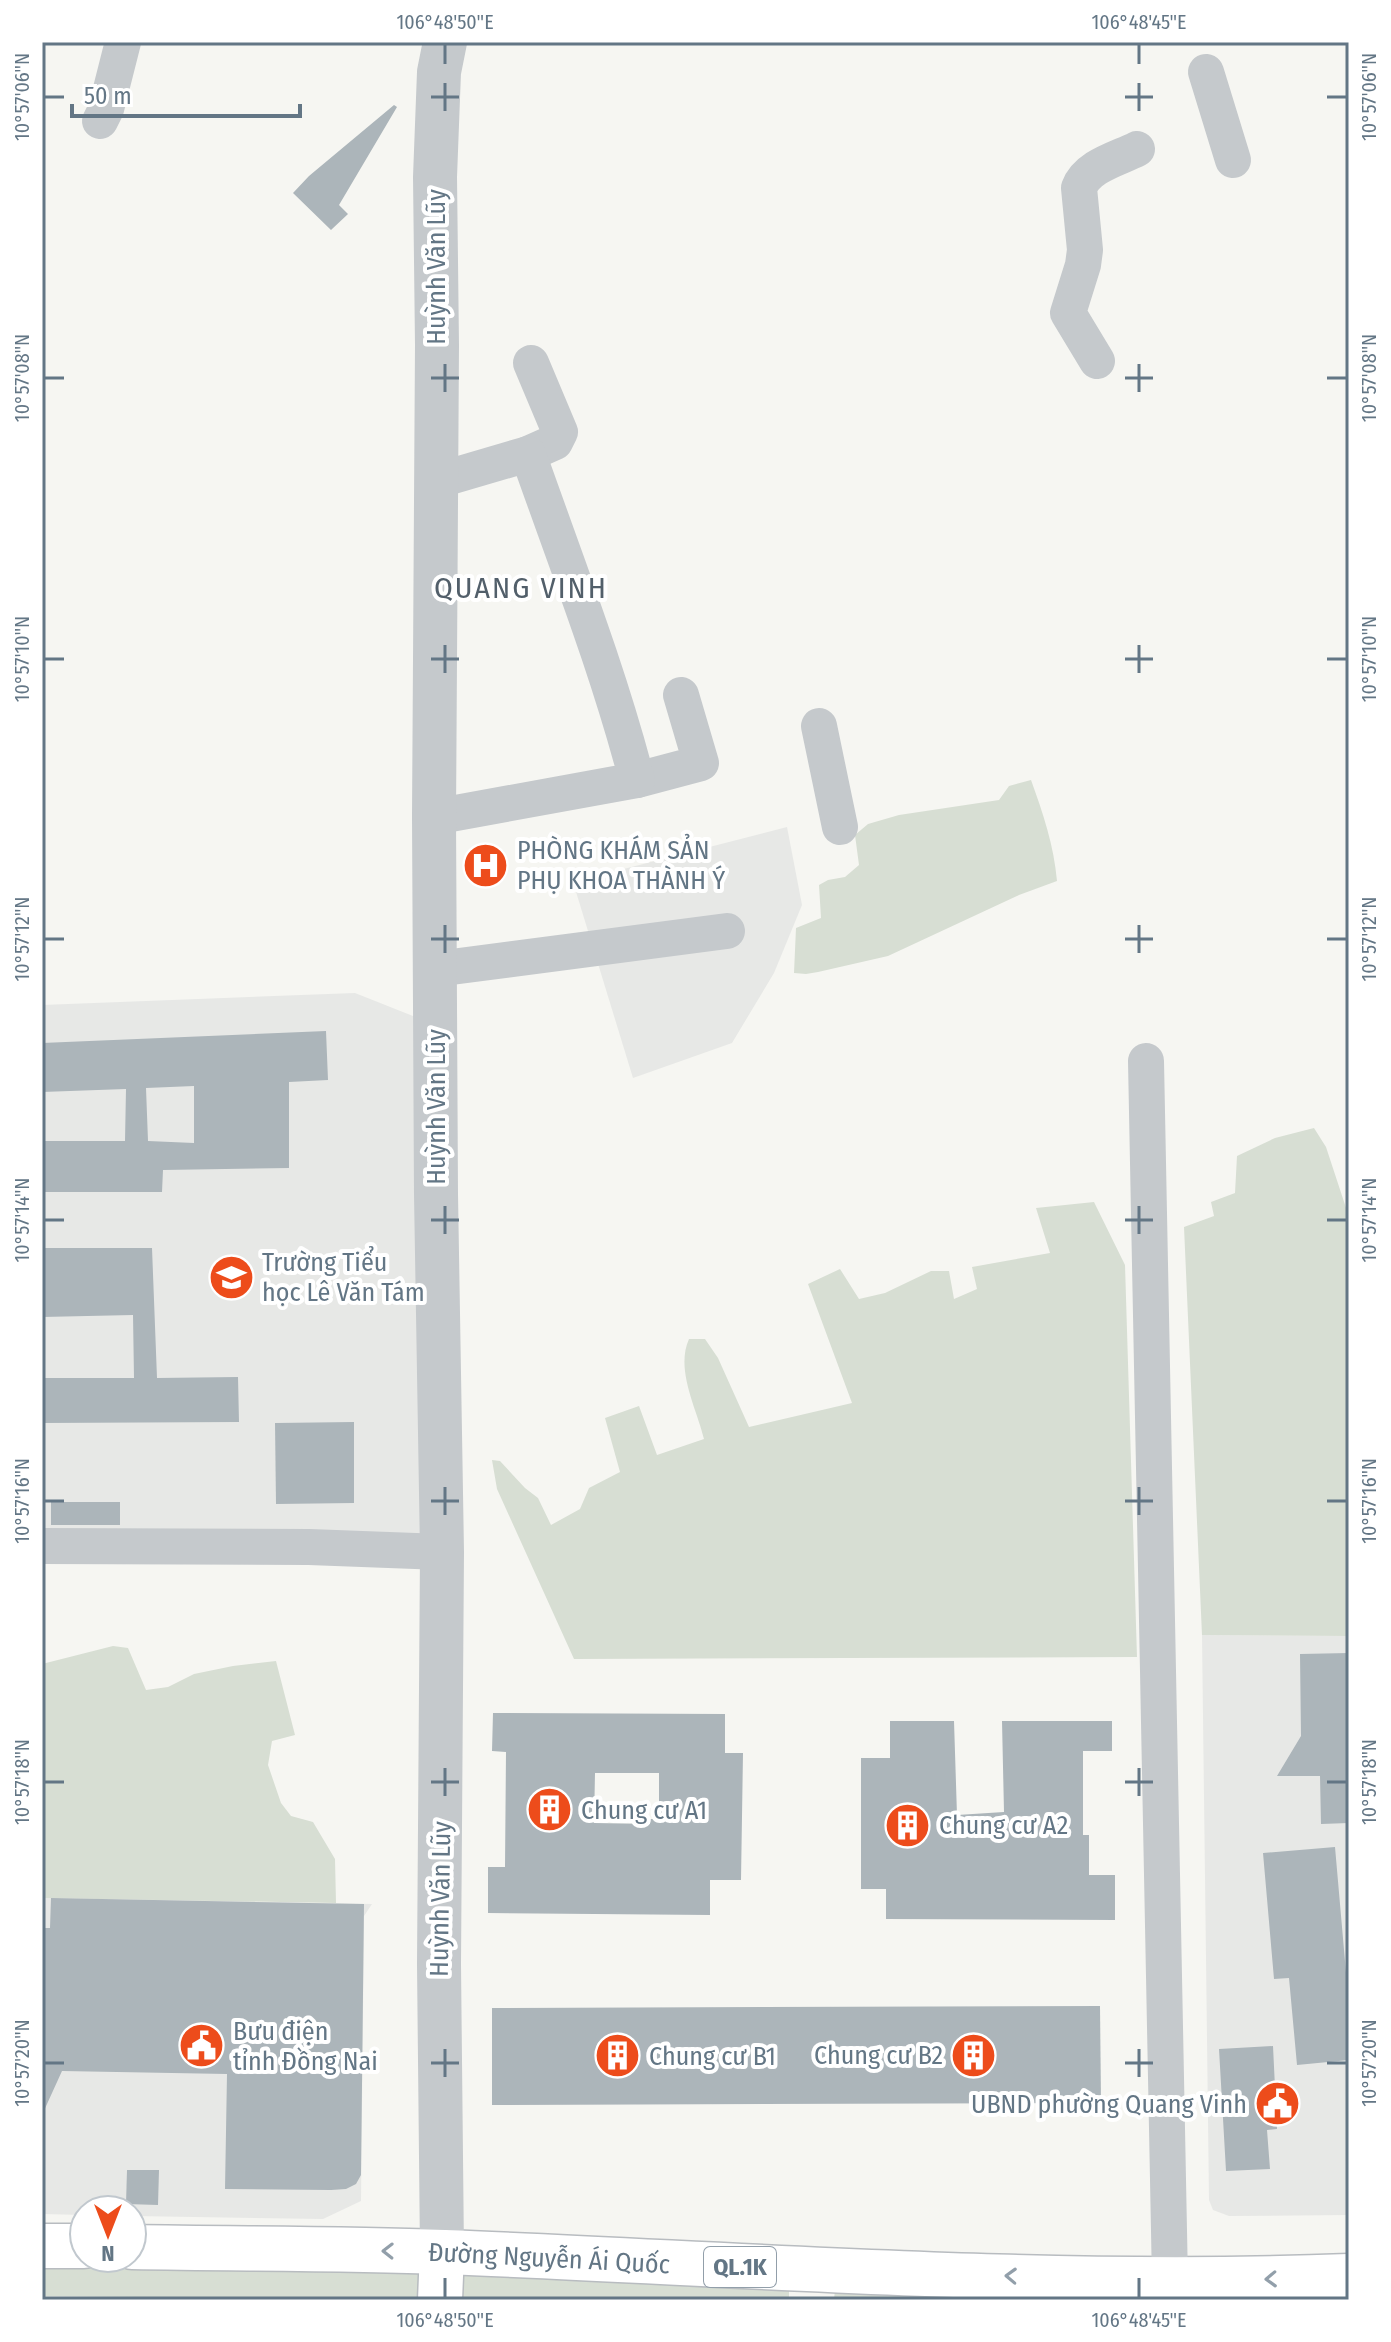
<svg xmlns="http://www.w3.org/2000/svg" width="1391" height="2342" font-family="'Fira Sans Condensed',sans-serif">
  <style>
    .built { fill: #e7e8e6 }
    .green { fill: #d7ded3 }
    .building { fill: #acb5ba; fill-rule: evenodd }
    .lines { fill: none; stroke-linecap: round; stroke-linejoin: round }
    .primary-casing { stroke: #b8bcc0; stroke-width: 47 }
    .minor { stroke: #c5c9cc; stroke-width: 36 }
    .tertiary { stroke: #c5c9cc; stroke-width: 44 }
    .primary { stroke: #fff; stroke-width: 44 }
    .oneway { stroke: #929faa }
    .ticks { fill: none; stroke: #637685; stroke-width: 3 }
    .labels { text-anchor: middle; stroke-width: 8; stroke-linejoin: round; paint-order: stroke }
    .shield { fill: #fff; stroke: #929faa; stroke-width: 2 }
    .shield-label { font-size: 24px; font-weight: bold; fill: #637685 }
    .street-label { font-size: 26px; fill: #637685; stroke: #fff }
    .poi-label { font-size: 26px; fill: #637685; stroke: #fff; text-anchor: start }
    .quarter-label { font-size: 30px; letter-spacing: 2px; fill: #525f6a; stroke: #fff }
    .neatline { fill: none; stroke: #637685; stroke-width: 3 }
    .ticks-label { font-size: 20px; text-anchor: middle; fill: #637685 }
  </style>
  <rect width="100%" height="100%" fill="#f6f6f2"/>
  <g class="built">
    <path d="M787 827 802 905 774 973 732 1043 633 1078 573 882Z"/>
    <path d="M355 993 418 1018 424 1538 42 1537V1005Z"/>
    <path d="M1202 1635 1349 1636V2215L1229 2216 1213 2210 1209 2200Z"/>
    <path d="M42 1898 372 1904 364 1916 361 2201 323 2219 132 2216V2210H84V2215L42 2214Z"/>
  </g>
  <g class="green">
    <path d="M1031 780C1043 813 1054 846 1057 881L1019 895 888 956 818 972 806 974 794 973 796 928 821 918 819 885 828 880 845 877 859 865 855 835 868 824 899 815 999 800 1009 786Z"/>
    <path d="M1314 1128 1326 1147 1349 1217V1636L1202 1635 1184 1227 1214 1216 1211 1202 1235 1193 1237 1156 1275 1138Z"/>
    <path d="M1094 1202 1125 1265 1137 1657 574 1659 497 1489 492 1460 500 1461 525 1488 538 1498 551 1525 580 1509 589 1488 620 1472 605 1418 639 1406 657 1455 704 1439C697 1409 675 1370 689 1339H705L718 1358 749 1427 852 1403 808 1284 840 1269 859 1299 885 1293 931 1271H949L954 1299 977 1289 972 1267 1050 1253 1036 1208Z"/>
    <path d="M113 1646 128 1648 146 1690 168 1687 194 1674 233 1666 276 1661 295 1735 272 1741 268 1765 281 1803 291 1816 313 1822 335 1859 336 1903 42 1898V1664Z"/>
    <path d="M42 2264 431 2271 430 2300 42 2296Z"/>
    <path d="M451 2271 789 2287V2300H451Z"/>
    <path d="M835 2289 1349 2293V2300H834Z"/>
  </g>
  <g class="building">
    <path d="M394 105 397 107 339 205 348 214 331 230 293 193 309 176Z"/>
    <path d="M326 1031 328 1080 289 1082V1168L163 1170 162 1192H42V1141H125L126 1089 42 1092V1043ZM194 1086V1143L148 1141 146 1088Z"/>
    <path d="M42 1248H152L157 1378 238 1377 239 1422 42 1423V1378H134L133 1315 42 1317Z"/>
    <path d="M354 1422V1503L276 1504 275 1423Z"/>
    <rect x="51" y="1502" width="69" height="23"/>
    <path d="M1349 1653V1823L1321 1824 1320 1776H1277L1301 1736 1300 1654Z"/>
    <path d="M493 1713 725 1714V1753H743L741 1880H710V1915L488 1913V1867H505L506 1752 492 1751ZM595 1773H659V1819H650V1824L594 1823Z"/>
    <path d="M890 1721H954L957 1815 1004 1812 1002 1721H1112V1751H1083V1835H1089V1875H1115V1920L886 1919V1889H861V1758H890Z"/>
    <path d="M1335 1847 1349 2007V2060L1297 2065 1289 1978 1274 1979 1263 1853Z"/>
    <path d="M51 1898 364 1904 361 2175 356 2184 346 2189 331 2190 225 2189 227 2074 62 2071 42 2115V1928H50Z"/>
    <path d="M1100 2006 1101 2103 492 2105V2008Z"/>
    <path d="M1273 2046 1277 2129 1267 2130 1270 2169 1226 2171 1219 2049Z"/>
    <path d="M127 2170H159L158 2205 126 2204Z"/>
  </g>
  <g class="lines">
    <defs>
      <g id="primary">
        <path d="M42 2246H84"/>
        <path d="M132 2247C236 2249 340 2248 444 2252 746 2264 1047 2288 1349 2276"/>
        <path d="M440 2300 442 2252"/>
      </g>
    </defs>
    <use href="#primary" class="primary-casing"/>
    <g class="minor">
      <path d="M1206 72 1233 160"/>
      <path d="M100 121 106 109 123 42"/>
      <path d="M1097 361 1068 313 1083 265 1085 250 1079 188C1087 166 1117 159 1137 149"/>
      <path d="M528 454 555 442 560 432 531 363"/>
      <path d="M819 726 840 827"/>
      <path d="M637 780 701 763 681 695"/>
      <path d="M434 817 637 780C608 669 566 562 528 454L436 481"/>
      <path d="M436 969 727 931"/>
      <path d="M1146 1061 1170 2281"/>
      <path d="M42 1546 309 1547 442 1552"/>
    </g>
    <path class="tertiary" d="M442 2252 439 1964 442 1552 436 1194 434 817 437 345 435 177 439 72 445 42"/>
    <use href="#primary" class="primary"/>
  </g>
  <defs><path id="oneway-chevron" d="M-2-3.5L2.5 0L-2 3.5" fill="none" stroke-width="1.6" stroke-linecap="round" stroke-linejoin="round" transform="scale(2)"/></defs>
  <g class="oneway">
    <use href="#oneway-chevron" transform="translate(388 2251) rotate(-179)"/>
    <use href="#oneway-chevron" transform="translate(1011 2276) rotate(-178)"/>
    <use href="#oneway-chevron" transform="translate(1271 2279) rotate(178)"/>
  </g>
  <path class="ticks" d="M445 44V64M1139 44V64M445 83V111M1139 83V111M44 97H64M431 97H459M1125 97H1153M1327 97H1347M445 364V392M1139 364V392M44 378H64M431 378H459M1125 378H1153M1327 378H1347M445 645V673M1139 645V673M44 659H64M431 659H459M1125 659H1153M1327 659H1347M445 925V953M1139 925V953M44 939H64M431 939H459M1125 939H1153M1327 939H1347M445 1206V1234M1139 1206V1234M44 1220H64M431 1220H459M1125 1220H1153M1327 1220H1347M445 1487V1515M1139 1487V1515M44 1501H64M431 1501H459M1125 1501H1153M1327 1501H1347M445 1768V1796M1139 1768V1796M44 1782H64M431 1782H459M1125 1782H1153M1327 1782H1347M445 2049V2077M1139 2049V2077M44 2063H64M431 2063H459M1125 2063H1153M1327 2063H1347M445 2278V2298M1139 2278V2298"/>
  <defs>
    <symbol id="hospital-disc" viewBox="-11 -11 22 22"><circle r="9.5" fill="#ed4c1b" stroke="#fff"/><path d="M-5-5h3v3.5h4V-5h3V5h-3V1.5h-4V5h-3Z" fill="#fff"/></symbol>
    <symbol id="school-disc" viewBox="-11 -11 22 22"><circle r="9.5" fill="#ed4c1b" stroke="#fff"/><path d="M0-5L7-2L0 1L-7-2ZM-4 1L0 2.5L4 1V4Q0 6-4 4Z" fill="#fff"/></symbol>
    <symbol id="building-disc" viewBox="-11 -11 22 22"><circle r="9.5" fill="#ed4c1b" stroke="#fff"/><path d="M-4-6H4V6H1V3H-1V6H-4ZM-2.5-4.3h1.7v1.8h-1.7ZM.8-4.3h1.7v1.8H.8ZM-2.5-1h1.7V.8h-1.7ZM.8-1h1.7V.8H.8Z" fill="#fff"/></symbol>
    <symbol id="civic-disc" viewBox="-11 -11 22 22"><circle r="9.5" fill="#ed4c1b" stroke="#fff"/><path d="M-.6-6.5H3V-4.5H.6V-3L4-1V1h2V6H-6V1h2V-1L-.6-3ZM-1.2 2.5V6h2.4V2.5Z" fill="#fff"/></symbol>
  </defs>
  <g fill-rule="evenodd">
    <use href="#hospital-disc" x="460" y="840" width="51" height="51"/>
    <use href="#school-disc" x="206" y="1252" width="51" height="51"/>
    <use href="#building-disc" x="524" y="1784" width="51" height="51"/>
    <use href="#building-disc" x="882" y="1800" width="51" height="51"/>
    <use href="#civic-disc" x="176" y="2020" width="51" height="51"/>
    <use href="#building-disc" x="948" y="2030" width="51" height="51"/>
    <use href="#building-disc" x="592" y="2030" width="51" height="51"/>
    <use href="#civic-disc" x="1252" y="2078" width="51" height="51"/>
  </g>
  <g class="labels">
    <rect class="shield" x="704" y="2247" width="72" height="40" rx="6"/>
    <g class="shield-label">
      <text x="740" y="2275">QL.1K</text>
    </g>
    <g class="street-label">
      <text transform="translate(436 267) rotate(-90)" y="9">Huỳnh Văn Lũy</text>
      <text transform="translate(436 1107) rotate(-90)" y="9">Huỳnh Văn Lũy</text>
      <text transform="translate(440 1899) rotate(-89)" y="9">Huỳnh Văn Lũy</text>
      <text transform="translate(549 2258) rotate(3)" y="9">Đường Nguyễn Ái Quốc</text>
    </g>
    <g class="poi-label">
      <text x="517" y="859">PHÒNG KHÁM SẢN<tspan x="517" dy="30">PHỤ KHOA THÀNH Ý</tspan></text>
      <text x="262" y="1271">Trường Tiểu<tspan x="262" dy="30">học Lê Văn Tám</tspan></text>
      <text x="581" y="1819">Chung cư A1</text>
      <text x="939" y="1834">Chung cư A2</text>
      <text x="233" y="2040">Bưu điện<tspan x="233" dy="30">tỉnh Đồng Nai</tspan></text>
      <text x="943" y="2064" text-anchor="end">Chung cư B2</text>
      <text x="649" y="2065">Chung cư B1</text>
      <text x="1247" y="2113" text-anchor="end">UBND phường Quang Vinh</text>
    </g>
    <g class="quarter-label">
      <text x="521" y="598">QUANG VINH</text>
    </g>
  </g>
  <rect width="1391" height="2342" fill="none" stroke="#ffffff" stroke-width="88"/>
  <g transform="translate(108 2234) rotate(180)"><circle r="38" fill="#ffffff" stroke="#c1c8ce" stroke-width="2"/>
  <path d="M0-6L14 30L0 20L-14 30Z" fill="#ed4c1b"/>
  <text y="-12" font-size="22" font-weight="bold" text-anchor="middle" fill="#637685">N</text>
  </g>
  <path d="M72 104v12h228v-12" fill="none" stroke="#637685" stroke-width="4"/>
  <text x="84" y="104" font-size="24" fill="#637685" stroke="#ffffff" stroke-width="6" paint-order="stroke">50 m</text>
  <rect x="44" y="44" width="1303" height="2254" class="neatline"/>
  <g class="ticks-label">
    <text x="445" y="29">106°48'50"E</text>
    <text x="1139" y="29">106°48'45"E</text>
    <text transform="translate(1369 97) rotate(-90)" y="7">10°57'06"N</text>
    <text transform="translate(22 97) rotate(-90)" y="7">10°57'06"N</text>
    <text transform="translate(1369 378) rotate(-90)" y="7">10°57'08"N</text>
    <text transform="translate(22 378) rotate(-90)" y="7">10°57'08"N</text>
    <text transform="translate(1369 659) rotate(-90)" y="7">10°57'10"N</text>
    <text transform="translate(22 659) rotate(-90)" y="7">10°57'10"N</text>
    <text transform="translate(1369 939) rotate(-90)" y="7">10°57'12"N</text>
    <text transform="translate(22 939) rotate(-90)" y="7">10°57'12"N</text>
    <text transform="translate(1369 1220) rotate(-90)" y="7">10°57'14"N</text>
    <text transform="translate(22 1220) rotate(-90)" y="7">10°57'14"N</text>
    <text transform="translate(1369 1501) rotate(-90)" y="7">10°57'16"N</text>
    <text transform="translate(22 1501) rotate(-90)" y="7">10°57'16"N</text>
    <text transform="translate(1369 1782) rotate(-90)" y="7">10°57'18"N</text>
    <text transform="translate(22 1782) rotate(-90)" y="7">10°57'18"N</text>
    <text transform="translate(1369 2063) rotate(-90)" y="7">10°57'20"N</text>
    <text transform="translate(22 2063) rotate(-90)" y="7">10°57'20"N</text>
    <text x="445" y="2327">106°48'50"E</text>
    <text x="1139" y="2327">106°48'45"E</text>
  </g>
</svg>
